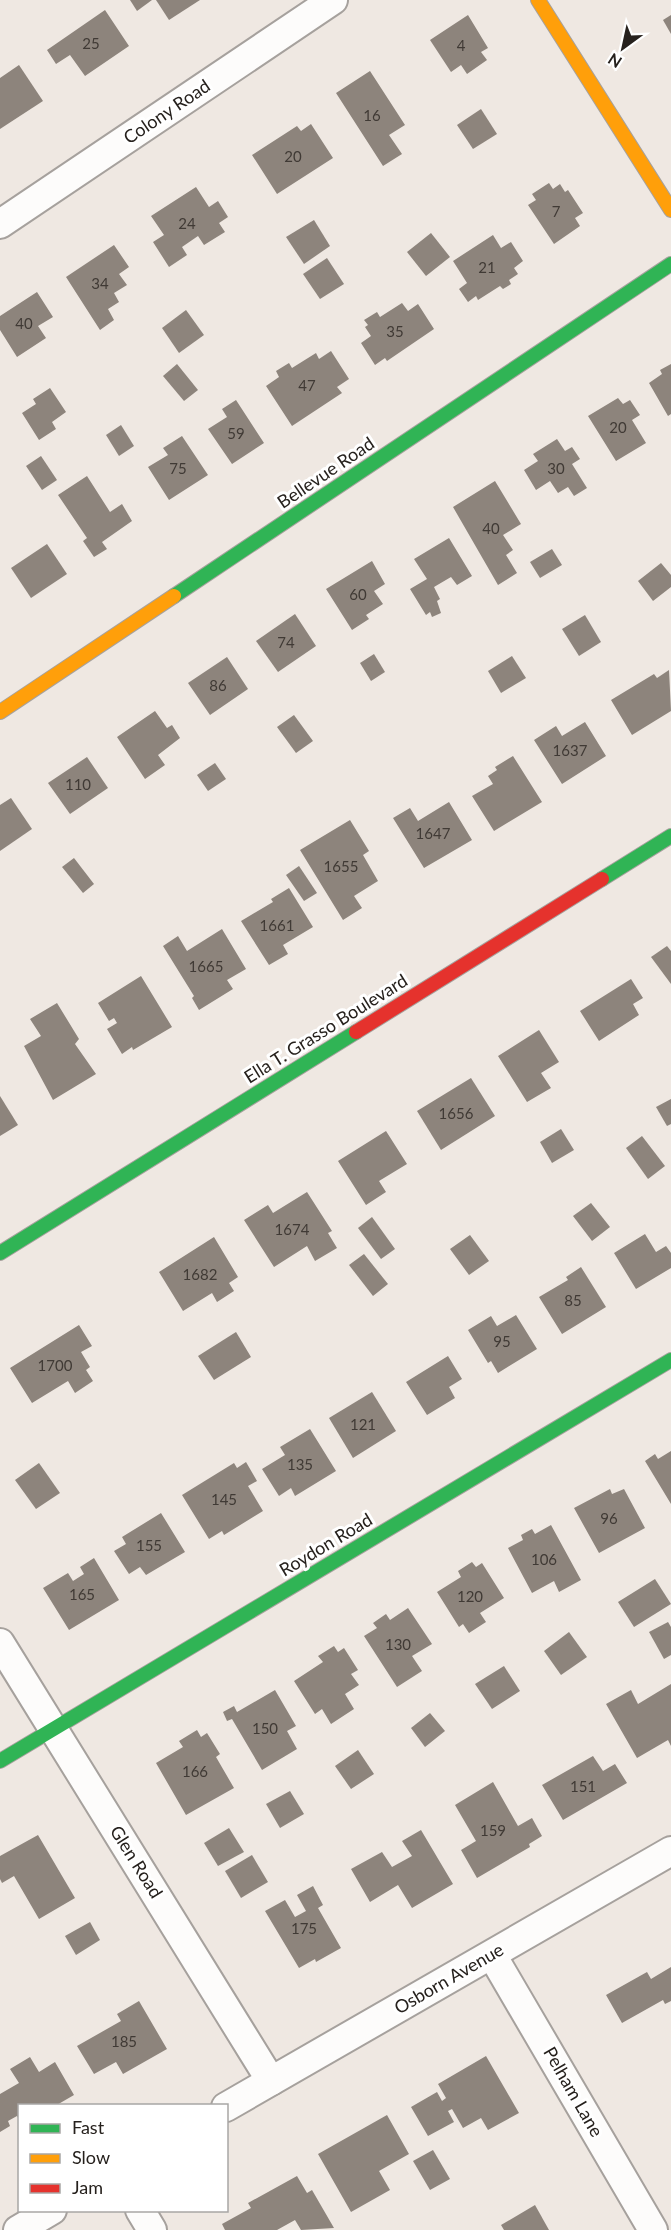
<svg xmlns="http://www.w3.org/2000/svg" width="671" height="2230" font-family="Lato,sans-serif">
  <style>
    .building { fill: #8d847c }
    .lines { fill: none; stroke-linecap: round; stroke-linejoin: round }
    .street-casing { stroke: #a6a19d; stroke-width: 32 }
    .fast-casing { stroke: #a6a19d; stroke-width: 16 }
    .slow-casing { stroke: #a6a19d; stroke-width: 16 }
    .jam-casing { stroke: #a6a19d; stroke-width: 16 }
    .street { stroke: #fdfcfb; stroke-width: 28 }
    .fast { stroke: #30b455; stroke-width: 14 }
    .slow { stroke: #ff9f0a; stroke-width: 14 }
    .jam { stroke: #e5322d; stroke-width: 14 }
    .labels { text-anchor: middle; stroke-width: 6; stroke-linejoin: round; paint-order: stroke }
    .number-label { font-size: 15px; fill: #403a35 }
    .street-label { font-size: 18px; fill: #26211d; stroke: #fff }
  </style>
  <rect width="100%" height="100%" fill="#efe8e2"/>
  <g class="building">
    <path d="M130 0H152L137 11Z"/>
    <path d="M156 0H200L169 20Z"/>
    <path d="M105 10 129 46 85 76 70 55 56 64 47 50Z"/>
    <path d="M468 15 488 48 481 52 487 60 467 74 461 65 451 72 430 40Z"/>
    <path d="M671 15V34L663 20Z"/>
    <path d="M19 65 43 101 0 129V78Z"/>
    <path d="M370 71 405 125 389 135 402 154 383 166 336 93Z"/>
    <path d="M481 109 497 134 473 149 457 125Z"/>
    <path d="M311 124 333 158 277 194 252 155 297 126 301 131Z"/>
    <path d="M549 183 553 189 560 184 565 192 568 190 583 213 575 218 580 226 554 244 528 205 536 200 532 194Z"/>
    <path d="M196 187 209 207 218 201 228 217 219 223 225 232 204 245 198 236 182 247 187 255 169 267 153 242 164 235 151 216Z"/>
    <path d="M314 220 330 246 304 264 286 237Z"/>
    <path d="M431 233 450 257 426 276 407 252Z"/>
    <path d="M493 235 501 248 511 242 523 261 514 268 518 274 509 280 511 284 503 289 500 286 478 300 476 296 468 302 459 289 467 283 453 261Z"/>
    <path d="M114 245 129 267 119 274 127 285 114 293 119 302 108 309 114 320 100 330 66 277Z"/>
    <path d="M327 258 344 284 320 299 303 274Z"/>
    <path d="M37 292 53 317 38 326 46 338 17 357 0 330V316Z"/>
    <path d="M402 303 408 311 418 304 434 329 387 361 385 358 375 365 361 343 371 336 365 327 368 325 364 320 377 312 380 317Z"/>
    <path d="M186 310 204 335 179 353 162 328Z"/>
    <path d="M331 351 349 379 337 387 342 393 292 426 266 386 279 377 276 371 289 363 292 368 316 353 319 359Z"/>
    <path d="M177 364 198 390 184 401 163 376Z"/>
    <path d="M671 364V414L668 416 649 383 662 374 660 370Z"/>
    <path d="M50 388 66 412 52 422 56 429 39 440 22 413 36 404 33 399Z"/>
    <path d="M618 398 623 404 630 400 640 415 632 420 646 443 616 461 588 416Z"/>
    <path d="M236 400 264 443 232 464 208 429 227 417 222 409Z"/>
    <path d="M121 425 134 446 119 456 106 435Z"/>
    <path d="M182 436 208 475 169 500 148 467 168 455 163 448Z"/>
    <path d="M557 439 565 451 572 447 580 459 572 464 587 488 574 496 568 487 558 493 550 481 536 490 524 470 538 461 533 454Z"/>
    <path d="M41 456 57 480 42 490 26 466Z"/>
    <path d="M87 476 110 512 122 504 132 521 102 542 107 549 94 557 83 541 87 538 58 495Z"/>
    <path d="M495 481 521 524 503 535 513 550 506 555 517 573 498 585 453 507Z"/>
    <path d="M449 538 472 576 457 585 451 577 434 587 440 599 437 601 441 613 432 617 430 612 426 615 410 589 427 579 414 559Z"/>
    <path d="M47 544 67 574 31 598 11 568Z"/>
    <path d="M552 549 562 565 540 578 530 562Z"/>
    <path d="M372 561 385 584 374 591 383 604 366 615 369 619 352 630 326 589Z"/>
    <path d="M661 563 671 575V587L653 601 638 581Z"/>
    <path d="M295 614 316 646 278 672 256 641Z"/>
    <path d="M585 615 601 642 579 656 562 629Z"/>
    <path d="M374 654 385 672 371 681 360 663Z"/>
    <path d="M512 656 526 678 501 693 488 671Z"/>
    <path d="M227 657 248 689 210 715 188 683Z"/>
    <path d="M669 670 671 711 632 735 611 700 654 674 657 678Z"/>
    <path d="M155 711 167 728 172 725 180 738 158 755 165 765 145 779 117 737Z"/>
    <path d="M294 715 313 741 296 753 277 727Z"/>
    <path d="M585 722 606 756 562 784 534 740 556 726 562 736Z"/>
    <path d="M513 756 542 802 494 831 472 796 493 784 488 776 497 770 495 767Z"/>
    <path d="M87 757 108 788 70 814 48 783Z"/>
    <path d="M215 763 226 779 208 791 197 775Z"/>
    <path d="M11 798 32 829 0 851V805Z"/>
    <path d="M449 802 472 840 424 868 393 818 410 808 418 821Z"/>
    <path d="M350 820 369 851 363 855 378 881 354 896 362 908 343 920 300 850Z"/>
    <path d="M74 858 94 884 83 893 62 867Z"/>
    <path d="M299 866 317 893 304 901 286 875Z"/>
    <path d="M289 888 313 927 283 945 288 954 269 965 241 921 273 902 271 899Z"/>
    <path d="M222 929 246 969 227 980 233 989 199 1010 192 998 194 996 163 946 178 936 187 951Z"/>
    <path d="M667 946 671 951V984L651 957Z"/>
    <path d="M141 976 172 1027 133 1050 132 1047 122 1054 107 1029 117 1023 114 1018 109 1021 98 1003Z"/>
    <path d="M631 979 643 998 633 1004 639 1015 599 1041 580 1011Z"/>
    <path d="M57 1003 79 1039 75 1044 96 1074 53 1100 24 1046 41 1036 30 1019Z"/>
    <path d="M539 1030 559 1062 541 1073 551 1088 527 1102 498 1056Z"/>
    <path d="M471 1078 495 1116 441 1150 417 1111Z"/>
    <path d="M0 1096 18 1125 0 1136Z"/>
    <path d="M671 1099V1124L667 1126 656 1107Z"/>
    <path d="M561 1129 574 1150 552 1163 540 1142Z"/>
    <path d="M386 1131 407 1164 379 1181 386 1192 366 1205 338 1161Z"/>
    <path d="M642 1136 665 1166 648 1179 626 1148Z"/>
    <path d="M307 1192 332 1231 328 1233 337 1248 315 1261 307 1246 274 1267 244 1220 268 1205 273 1213Z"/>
    <path d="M591 1203 610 1227 592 1241 573 1216Z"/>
    <path d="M372 1217 395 1249 381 1259 358 1228Z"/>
    <path d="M645 1234 656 1252 666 1246 671 1253V1268L636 1289 614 1253Z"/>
    <path d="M470 1235 489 1261 469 1275 450 1249Z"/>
    <path d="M214 1237 238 1277 229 1283 234 1291 217 1302 212 1293 183 1311 159 1272Z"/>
    <path d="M364 1254 388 1284 373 1296 349 1265Z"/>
    <path d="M581 1267 606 1307 562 1334 539 1297 568 1280 566 1277Z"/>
    <path d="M516 1315 537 1349 498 1373 491 1361 488 1363 468 1330 491 1316 497 1326Z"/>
    <path d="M79 1325 92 1346 81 1352 90 1367 86 1370 93 1381 75 1393 68 1381 32 1403 10 1368Z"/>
    <path d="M236 1332 251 1357 214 1380 198 1356Z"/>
    <path d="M448 1356 462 1379 449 1387 455 1398 427 1415 406 1382Z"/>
    <path d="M372 1392 396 1431 353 1458 329 1418Z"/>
    <path d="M310 1429 336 1471 295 1496 291 1488 279 1496 262 1469 285 1455 280 1447Z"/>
    <path d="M671 1451V1504L645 1461 655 1454 658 1459Z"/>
    <path d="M246 1462 257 1481 248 1486 263 1511 224 1535 222 1531 209 1539 182 1495 234 1463 237 1468Z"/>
    <path d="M39 1463 60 1493 36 1509 15 1480Z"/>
    <path d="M610 1489 612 1494 624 1489 645 1528 599 1553 574 1508Z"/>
    <path d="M161 1513 185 1552 146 1575 140 1567 129 1574 114 1551 126 1544 122 1537Z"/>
    <path d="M551 1525 581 1580 559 1592 554 1581 532 1593 508 1548 523 1540 521 1535 532 1529 535 1534Z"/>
    <path d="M94 1558 119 1600 69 1630 43 1588 68 1573 73 1581 84 1574 80 1567Z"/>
    <path d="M472 1562 476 1567 482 1563 504 1598 480 1613 486 1622 469 1633 463 1624 459 1627 437 1592 461 1577 458 1571Z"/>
    <path d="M655 1579 671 1604 634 1627 618 1602Z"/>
    <path d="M408 1608 432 1644 412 1656 422 1671 397 1687 364 1636 377 1628 373 1623 386 1614 390 1620Z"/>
    <path d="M668 1622 671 1627V1655L664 1659 649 1632Z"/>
    <path d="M569 1632 587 1657 561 1675 544 1651Z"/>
    <path d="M334 1646 338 1652 344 1648 358 1670 351 1674 359 1685 345 1694 354 1709 331 1724 322 1709 315 1714 294 1681 323 1662 318 1656Z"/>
    <path d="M504 1666 520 1691 492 1709 475 1684Z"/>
    <path d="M671 1684V1746L668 1740 637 1758 606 1704 631 1690 638 1704Z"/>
    <path d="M275 1690 296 1726 287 1731 297 1749 262 1770 232 1719 227 1721 223 1712 234 1706 237 1712Z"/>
    <path d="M430 1713 445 1731 425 1747 411 1728Z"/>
    <path d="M197 1730 201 1737 207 1733 220 1754 216 1757 234 1788 186 1815 156 1763 183 1747 179 1741Z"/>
    <path d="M358 1750 374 1774 351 1789 335 1766Z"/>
    <path d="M593 1756 603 1771 615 1764 627 1783 563 1820 542 1785Z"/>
    <path d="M493 1782 518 1826 532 1818 542 1836 529 1844 530 1847 477 1878 461 1850 476 1841 455 1805Z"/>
    <path d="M290 1791 304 1814 280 1828 266 1804Z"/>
    <path d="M229 1828 244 1852 218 1866 204 1843Z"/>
    <path d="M421 1830 453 1884 412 1908 398 1885 370 1902 351 1869 382 1852 392 1867 412 1856 402 1841Z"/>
    <path d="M38 1835 75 1898 39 1919 14 1876 2 1883 0 1879V1856Z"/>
    <path d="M252 1855 268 1882 241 1898 225 1871Z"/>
    <path d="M313 1886 323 1905 318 1908 341 1948 316 1962 315 1959 299 1968 265 1911 285 1900 295 1917 306 1911 297 1895Z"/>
    <path d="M90 1922 100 1940 76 1955 65 1936Z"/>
    <path d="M671 1967V2001L665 2004 663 2000 622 2023 606 1995 647 1972 651 1979Z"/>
    <path d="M139 2001 167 2049 123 2074 116 2062 94 2074 77 2046 121 2021 117 2014Z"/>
    <path d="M486 2056 519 2113 488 2130 481 2118 463 2128 452 2109 448 2111 454 2122 428 2136 411 2107 437 2092 442 2101 446 2098 438 2084Z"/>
    <path d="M30 2057 39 2072 55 2062 74 2095 55 2106H20V2121L17 2116 8 2121 10 2126 0 2132V2094L19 2083 10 2069Z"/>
    <path d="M387 2115 409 2154 379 2171 390 2190 351 2212 318 2154Z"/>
    <path d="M433 2150 450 2179 430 2190 413 2161Z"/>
    <path d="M297 2176 307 2193 312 2190 334 2228 301 2230 295 2220 277 2230H225L222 2224 251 2208 248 2203Z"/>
    <path d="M535 2205 549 2230H504L501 2225Z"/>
  </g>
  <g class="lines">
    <defs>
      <g id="street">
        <path d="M0 224 333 0"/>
        <path d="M0 1643 271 2081"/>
        <path d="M492 1955 653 2230"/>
        <path d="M226 2107 671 1851"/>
        <path d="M140 2210 152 2230"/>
        <path d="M18 2230 52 2210"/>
      </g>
      <g id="fast">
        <path d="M174 596 671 264"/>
        <path d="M602 879 671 836"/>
        <path d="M0 1253 356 1032"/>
        <path d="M0 1761 671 1360"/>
      </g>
      <g id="slow">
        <path d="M538 0 671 210"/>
        <path d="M0 712 174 596"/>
      </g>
      <path id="jam" d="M356 1032 602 879"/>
    </defs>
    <use href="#street" class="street-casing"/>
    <use href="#fast" class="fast-casing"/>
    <use href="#slow" class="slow-casing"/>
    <use href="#jam" class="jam-casing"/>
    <use href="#street" class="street"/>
    <use href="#fast" class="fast"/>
    <use href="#slow" class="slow"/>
    <use href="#jam" class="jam"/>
  </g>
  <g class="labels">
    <g class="number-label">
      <text x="91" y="49">25</text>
      <text x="461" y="51">4</text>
      <text x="372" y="121">16</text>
      <text x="293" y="162">20</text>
      <text x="556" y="217">7</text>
      <text x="187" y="229">24</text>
      <text x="487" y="273">21</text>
      <text x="100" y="289">34</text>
      <text x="24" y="329">40</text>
      <text x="395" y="337">35</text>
      <text x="307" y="391">47</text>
      <text x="618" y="433">20</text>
      <text x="236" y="439">59</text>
      <text x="178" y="474">75</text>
      <text x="556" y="474">30</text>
      <text x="491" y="534">40</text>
      <text x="358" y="600">60</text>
      <text x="286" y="648">74</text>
      <text x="218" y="691">86</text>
      <text x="570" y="756">1637</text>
      <text x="78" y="790">110</text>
      <text x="433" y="839">1647</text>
      <text x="341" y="872">1655</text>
      <text x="277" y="931">1661</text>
      <text x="206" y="972">1665</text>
      <text x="456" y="1119">1656</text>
      <text x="292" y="1235">1674</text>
      <text x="200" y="1280">1682</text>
      <text x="573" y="1306">85</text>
      <text x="502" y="1347">95</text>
      <text x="55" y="1371">1700</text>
      <text x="363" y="1430">121</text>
      <text x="300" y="1470">135</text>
      <text x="224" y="1505">145</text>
      <text x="609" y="1524">96</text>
      <text x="149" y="1551">155</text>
      <text x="544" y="1565">106</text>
      <text x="82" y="1600">165</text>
      <text x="470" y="1602">120</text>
      <text x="398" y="1650">130</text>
      <text x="265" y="1734">150</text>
      <text x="195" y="1777">166</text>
      <text x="583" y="1792">151</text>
      <text x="493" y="1836">159</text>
      <text x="304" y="1934">175</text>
      <text x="124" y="2047">185</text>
    </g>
    <g class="street-label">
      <text transform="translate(167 112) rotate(-34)" y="6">Colony Road</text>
      <text transform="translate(326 473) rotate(-34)" y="6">Bellevue Road</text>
      <text transform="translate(326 1029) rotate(-32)" y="6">Ella T. Grasso Boulevard</text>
      <text transform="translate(326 1545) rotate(-31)" y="6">Roydon Road</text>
      <text transform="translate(136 1862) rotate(58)" y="6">Glen Road</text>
      <text transform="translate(449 1979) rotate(-30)" y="6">Osborn Avenue</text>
      <text transform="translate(573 2092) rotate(60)" y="6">Pelham Lane</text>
    </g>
  </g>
  <rect x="18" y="2104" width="210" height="108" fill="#ffffff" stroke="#a8a6a5" stroke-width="1.5"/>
  <rect x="30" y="2124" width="30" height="9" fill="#30b455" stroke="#a8a6a5" stroke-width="1.5"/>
  <text x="72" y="2134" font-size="18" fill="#26211d">Fast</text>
  <rect x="30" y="2154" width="30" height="9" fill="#ff9f0a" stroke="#a8a6a5" stroke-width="1.5"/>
  <text x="72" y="2164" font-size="18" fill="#26211d">Slow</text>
  <rect x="30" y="2184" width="30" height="9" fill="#e5322d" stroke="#a8a6a5" stroke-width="1.5"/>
  <text x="72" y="2194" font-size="18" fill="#26211d">Jam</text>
  <g transform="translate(623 48) rotate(213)" stroke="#ffffff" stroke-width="4.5" paint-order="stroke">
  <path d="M0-4.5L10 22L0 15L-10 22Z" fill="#26211d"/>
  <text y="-9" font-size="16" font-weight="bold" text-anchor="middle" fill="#26211d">N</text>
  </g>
</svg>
